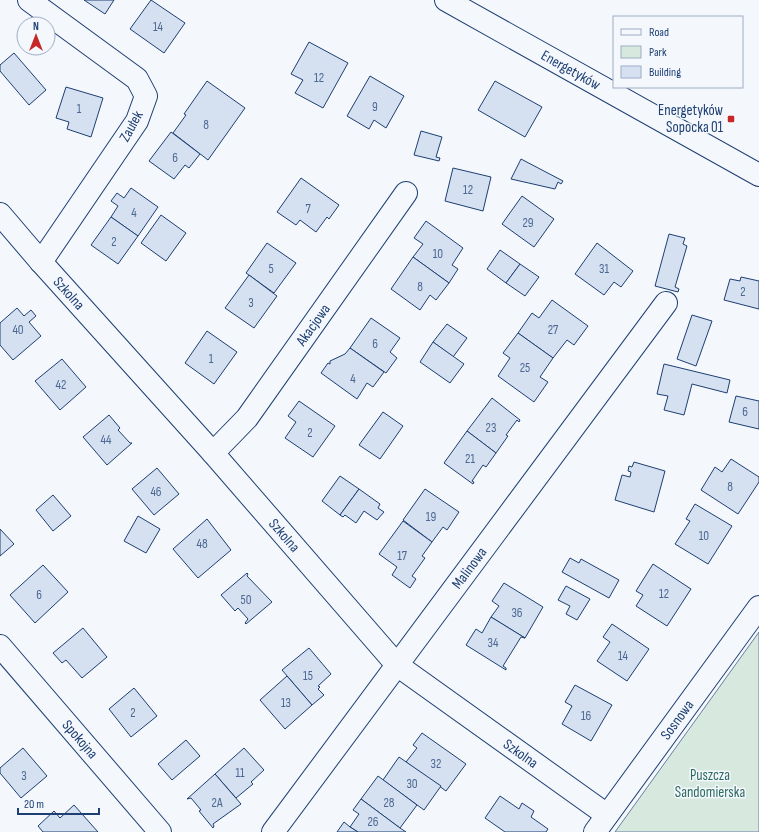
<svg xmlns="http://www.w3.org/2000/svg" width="759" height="832" font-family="'Sofia Sans Condensed',sans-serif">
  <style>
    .green { fill: #d7e8df; stroke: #687fa3 }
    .building { fill: #d5e0f0; stroke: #1d3f73 }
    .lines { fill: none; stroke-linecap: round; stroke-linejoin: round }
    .minor-casing { stroke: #1d3f73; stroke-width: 24 }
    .major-casing { stroke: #1d3f73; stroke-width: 24 }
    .minor { stroke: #f4f7fb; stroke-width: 22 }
    .major { stroke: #f4f7fb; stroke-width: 22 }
    .poi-dot { fill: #c62828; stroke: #f4f7fb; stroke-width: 1.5 }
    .labels { text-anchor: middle; stroke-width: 3; stroke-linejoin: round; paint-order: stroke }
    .number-label { font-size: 13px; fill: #4b6792 }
    .street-label { font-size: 15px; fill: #1d3f73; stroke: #f4f7fb }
    .poi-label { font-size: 15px; fill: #1d3f73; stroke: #f4f7fb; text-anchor: end }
    .park-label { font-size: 15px; fill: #2c6c60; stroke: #f4f7fb }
  </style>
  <rect width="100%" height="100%" fill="#f4f7fb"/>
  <path class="green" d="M759 632V832H615Z"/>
  <g class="building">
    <path d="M84 0H114L105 14Z"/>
    <path d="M151 0 185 23 164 53 130 29Z"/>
    <path d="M309 42 348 63 323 108 295 93 303 80 291 74Z"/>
    <path d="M14 53 46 90 29 105 0 71V65Z"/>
    <path d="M370 76 404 96 386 128 374 120 369 129 347 116Z"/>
    <path d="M207 81 245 108 208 160 173 133 186 115 184 114Z"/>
    <path d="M495 81 542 107 525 137 478 110Z"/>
    <path d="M66 87 103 98 91 137 67 129 69 122 56 118Z"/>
    <path d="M421 131 442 137 436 157 440 158 439 161 414 155Z"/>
    <path d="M171 132 200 154 189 168 185 165 174 179 149 161Z"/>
    <path d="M521 159 563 181 561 184 558 182 555 189 511 179Z"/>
    <path d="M453 168 491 177 483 211 445 201Z"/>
    <path d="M301 178 339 205 329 219 327 217 316 232 300 220 296 225 277 212Z"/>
    <path d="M131 188 158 207 138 236 111 217 118 206 111 201 117 193 124 198Z"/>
    <path d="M522 196 554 219 534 247 502 224Z"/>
    <path d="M161 215 186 233 166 261 141 243Z"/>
    <path d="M111 217 138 236 118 264 91 245Z"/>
    <path d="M426 221 463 248 452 265 458 269 449 283 413 257 423 244 414 238Z"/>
    <path d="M669 234 685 238 683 244 687 246 675 287 679 289 678 292 655 286Z"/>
    <path d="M267 243 296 263 274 293 246 273Z"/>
    <path d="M597 243 633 271 621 287 614 282 604 295 575 274Z"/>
    <path d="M500 250 520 264 506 283 487 269Z"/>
    <path d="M413 257 449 283 436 300 430 295 420 310 391 289Z"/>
    <path d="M520 264 539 277 525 296 506 283Z"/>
    <path d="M249 275 277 296 254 328 225 308Z"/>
    <path d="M741 277 759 281V309L724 300 730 279 740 281Z"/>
    <path d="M552 300 588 326 574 345 567 340 553 358 518 333 532 313 539 318Z"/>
    <path d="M17 308 24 316 31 310 36 316 29 322 41 336 13 360 0 345V323Z"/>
    <path d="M692 315 712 321 696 366 677 359Z"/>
    <path d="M371 318 400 338 390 352 397 358 386 373 350 348Z"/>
    <path d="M447 324 467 338 453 357 433 342Z"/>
    <path d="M207 331 237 352 214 384 185 363Z"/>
    <path d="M518 333 553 358 540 377 548 382 534 402 498 376 510 358 503 353Z"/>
    <path d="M433 342 464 364 450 383 420 362Z"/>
    <path d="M350 348 384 372 373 387 367 383 357 399 321 373 328 363 330 364V361L345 354Z"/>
    <path d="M62 359 86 387 60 410 35 381Z"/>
    <path d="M664 364 730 380 727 393 692 384 684 415 664 410 668 396 657 394Z"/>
    <path d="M736 396 759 401V429L729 422Z"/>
    <path d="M492 398 520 420 519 422 517 420 506 435 508 436 496 453 467 431Z"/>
    <path d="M299 401 335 426 313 457 285 438 296 422 288 416Z"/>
    <path d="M383 412 403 426 380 459 359 445Z"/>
    <path d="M109 415 120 428 118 430 130 443H132L107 465 83 437Z"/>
    <path d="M467 431 496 453 486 467 483 465 472 481 474 482 473 484 444 463Z"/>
    <path d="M731 459 759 477V482L738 514 701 490 715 467 722 472Z"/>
    <path d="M634 462 665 471 654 512 615 500 622 475 630 477 631 472 628 471 629 466 632 467Z"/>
    <path d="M157 468 179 494 154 515 132 489Z"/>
    <path d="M340 476 359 489 340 515 322 501Z"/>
    <path d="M359 489 380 504 378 508 384 512 377 520 364 511 356 523 345 515 343 517 340 515Z"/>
    <path d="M425 489 459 512 447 530 443 527 432 542 403 520Z"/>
    <path d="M53 495 71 516 53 531 36 510Z"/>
    <path d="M695 504 732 526 708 564 675 544 690 521 686 519Z"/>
    <path d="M138 516 160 529 146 553 124 541Z"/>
    <path d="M207 519 231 550 198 578 173 549Z"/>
    <path d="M403 521 432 542 422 556 425 558 412 576 416 579 410 588 392 575 397 567 379 554Z"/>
    <path d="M0 529 14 544 0 556Z"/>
    <path d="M570 558 579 563 581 559 619 580 609 598 562 572Z"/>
    <path d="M653 564 691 589 667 626 636 606 643 595 636 591Z"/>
    <path d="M43 565 68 592 35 623 10 595Z"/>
    <path d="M247 573 248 574 247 576 272 602 246 624 245 623 248 619 238 608 235 611 221 595Z"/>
    <path d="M504 583 543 607 525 638 491 617 499 606 492 601Z"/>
    <path d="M566 586 590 599 577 620 566 614 570 606 558 600Z"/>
    <path d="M491 617 525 638 521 637 503 666 506 668V670L466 645 476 629 482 633Z"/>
    <path d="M612 624 649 649 627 681 597 661 610 642 603 637Z"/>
    <path d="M83 628 107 657 82 678 66 660 62 663 53 653Z"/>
    <path d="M309 648 331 674 318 686 320 687 318 689 324 695 312 705 282 670Z"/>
    <path d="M287 676 312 705 285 729 260 700Z"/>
    <path d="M575 685 612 705 591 741 562 724 572 706 565 702Z"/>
    <path d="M134 688 157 716 131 737 109 709Z"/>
    <path d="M422 733 466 764 446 791 406 762 417 748 413 745Z"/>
    <path d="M186 740 200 756 172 780 158 764Z"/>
    <path d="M23 748 47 776 21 798 0 773V768Z"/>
    <path d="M244 748 264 770 251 782 253 784 236 798 215 774Z"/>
    <path d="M399 757 441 786 424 810 383 780Z"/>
    <path d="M215 774 241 804 213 824 214 826 213 828 199 811 201 810 191 798 187 799Z"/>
    <path d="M378 776 417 805 400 828 361 799Z"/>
    <path d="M500 796 519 809 522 803 534 811 531 817 548 829 546 832H505L485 818Z"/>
    <path d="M361 799 400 828 406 832H358L350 827 359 814 353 810Z"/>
    <path d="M74 805 98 832H43L38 826 54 811 60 818Z"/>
    <path d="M344 822 350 827 358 832H337Z"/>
  </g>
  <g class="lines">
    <defs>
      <g id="minor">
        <path d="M29 0 137 79 146 96 137 121 41 262"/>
        <path id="s1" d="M0 214 41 262 213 453 397 665 607 815"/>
        <path id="s2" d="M213 453 247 418 406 193"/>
        <path id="s3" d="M0 646 160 832"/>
        <path id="s4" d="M273 832 666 303"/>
        <path id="s5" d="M595 832 759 607"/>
      </g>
      <g id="major">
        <path id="s6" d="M446 0 759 175"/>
      </g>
    </defs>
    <use href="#minor" class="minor-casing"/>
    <use href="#major" class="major-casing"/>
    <use href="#minor" class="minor"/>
    <use href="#major" class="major"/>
  </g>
  <rect class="poi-dot" x="727" y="115" width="8" height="8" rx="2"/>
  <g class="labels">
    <g class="number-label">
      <text x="158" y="31">14</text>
      <text x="319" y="82">12</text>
      <text x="375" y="111">9</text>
      <text x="79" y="113">1</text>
      <text x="206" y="129">8</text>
      <text x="175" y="162">6</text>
      <text x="468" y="194">12</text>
      <text x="308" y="213">7</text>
      <text x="134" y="217">4</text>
      <text x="528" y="227">29</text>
      <text x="114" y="246">2</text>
      <text x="438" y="258">10</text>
      <text x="271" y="273">5</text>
      <text x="604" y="273">31</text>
      <text x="420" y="291">8</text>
      <text x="743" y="296">2</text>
      <text x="251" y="307">3</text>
      <text x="18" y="334">40</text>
      <text x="553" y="334">27</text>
      <text x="375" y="348">6</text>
      <text x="211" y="363">1</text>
      <text x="525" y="372">25</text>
      <text x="353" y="383">4</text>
      <text x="61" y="389">42</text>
      <text x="745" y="416">6</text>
      <text x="491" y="432">23</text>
      <text x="310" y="437">2</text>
      <text x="106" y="444">44</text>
      <text x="470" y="463">21</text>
      <text x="730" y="491">8</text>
      <text x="156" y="496">46</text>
      <text x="431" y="521">19</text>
      <text x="704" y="540">10</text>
      <text x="202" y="548">48</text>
      <text x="402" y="560">17</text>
      <text x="664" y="598">12</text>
      <text x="39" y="599">6</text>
      <text x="246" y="604">50</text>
      <text x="517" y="617">36</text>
      <text x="493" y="647">34</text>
      <text x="623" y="660">14</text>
      <text x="308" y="680">15</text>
      <text x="286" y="707">13</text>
      <text x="133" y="717">2</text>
      <text x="586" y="720">16</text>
      <text x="436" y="768">32</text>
      <text x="240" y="777">11</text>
      <text x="24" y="780">3</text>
      <text x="412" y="788">30</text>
      <text x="217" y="807">2A</text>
      <text x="389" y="807">28</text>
      <text x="373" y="826">26</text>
    </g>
    <g class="street-label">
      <text dy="5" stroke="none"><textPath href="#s6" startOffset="143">Energetyków</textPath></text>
      <text transform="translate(131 126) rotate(-61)" y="5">Zaułek</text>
      <text dy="5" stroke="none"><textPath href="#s1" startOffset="105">Szkolna</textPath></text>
      <text dy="5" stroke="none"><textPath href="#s2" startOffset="163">Akacjowa</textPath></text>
      <text dy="5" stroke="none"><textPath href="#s1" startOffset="429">Szkolna</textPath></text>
      <text dy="5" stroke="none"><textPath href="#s4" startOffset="329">Malinowa</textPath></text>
      <text dy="5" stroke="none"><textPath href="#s5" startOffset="139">Sosnowa</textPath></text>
      <text dy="5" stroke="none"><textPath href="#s3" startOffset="123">Spokojna</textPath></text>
      <text dy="5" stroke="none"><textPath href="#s1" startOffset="753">Szkolna</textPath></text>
    </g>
    <g class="poi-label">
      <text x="723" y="115">Energetyków<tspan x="723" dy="17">Sopocka 01</tspan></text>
    </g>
    <g class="park-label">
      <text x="710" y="780">Puszcza<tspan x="710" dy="17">Sandomierska</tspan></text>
    </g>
  </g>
  <rect x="613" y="16" width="130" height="72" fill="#f4f7fb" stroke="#9eadc5"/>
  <rect x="621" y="29" width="20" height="6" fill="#f4f7fb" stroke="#9eadc5"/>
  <text x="649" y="36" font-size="12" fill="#1d3f73">Road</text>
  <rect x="621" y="46" width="20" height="12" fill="#d7e8df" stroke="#9eadc5"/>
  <text x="649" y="56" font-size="12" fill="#1d3f73">Park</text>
  <rect x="621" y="66" width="20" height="12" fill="#d5e0f0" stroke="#9eadc5"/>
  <text x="649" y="76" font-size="12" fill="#1d3f73">Building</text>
  <g transform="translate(36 36)"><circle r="19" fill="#f4f7fb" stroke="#9eadc5"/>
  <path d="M0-3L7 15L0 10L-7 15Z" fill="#c62828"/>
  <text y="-6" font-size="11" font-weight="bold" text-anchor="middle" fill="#1d3f73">N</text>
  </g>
  <path d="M18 808v6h81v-6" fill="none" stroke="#1d3f73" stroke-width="2"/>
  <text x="24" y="808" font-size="12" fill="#1d3f73" stroke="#f4f7fb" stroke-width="3" paint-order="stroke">20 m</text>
</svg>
